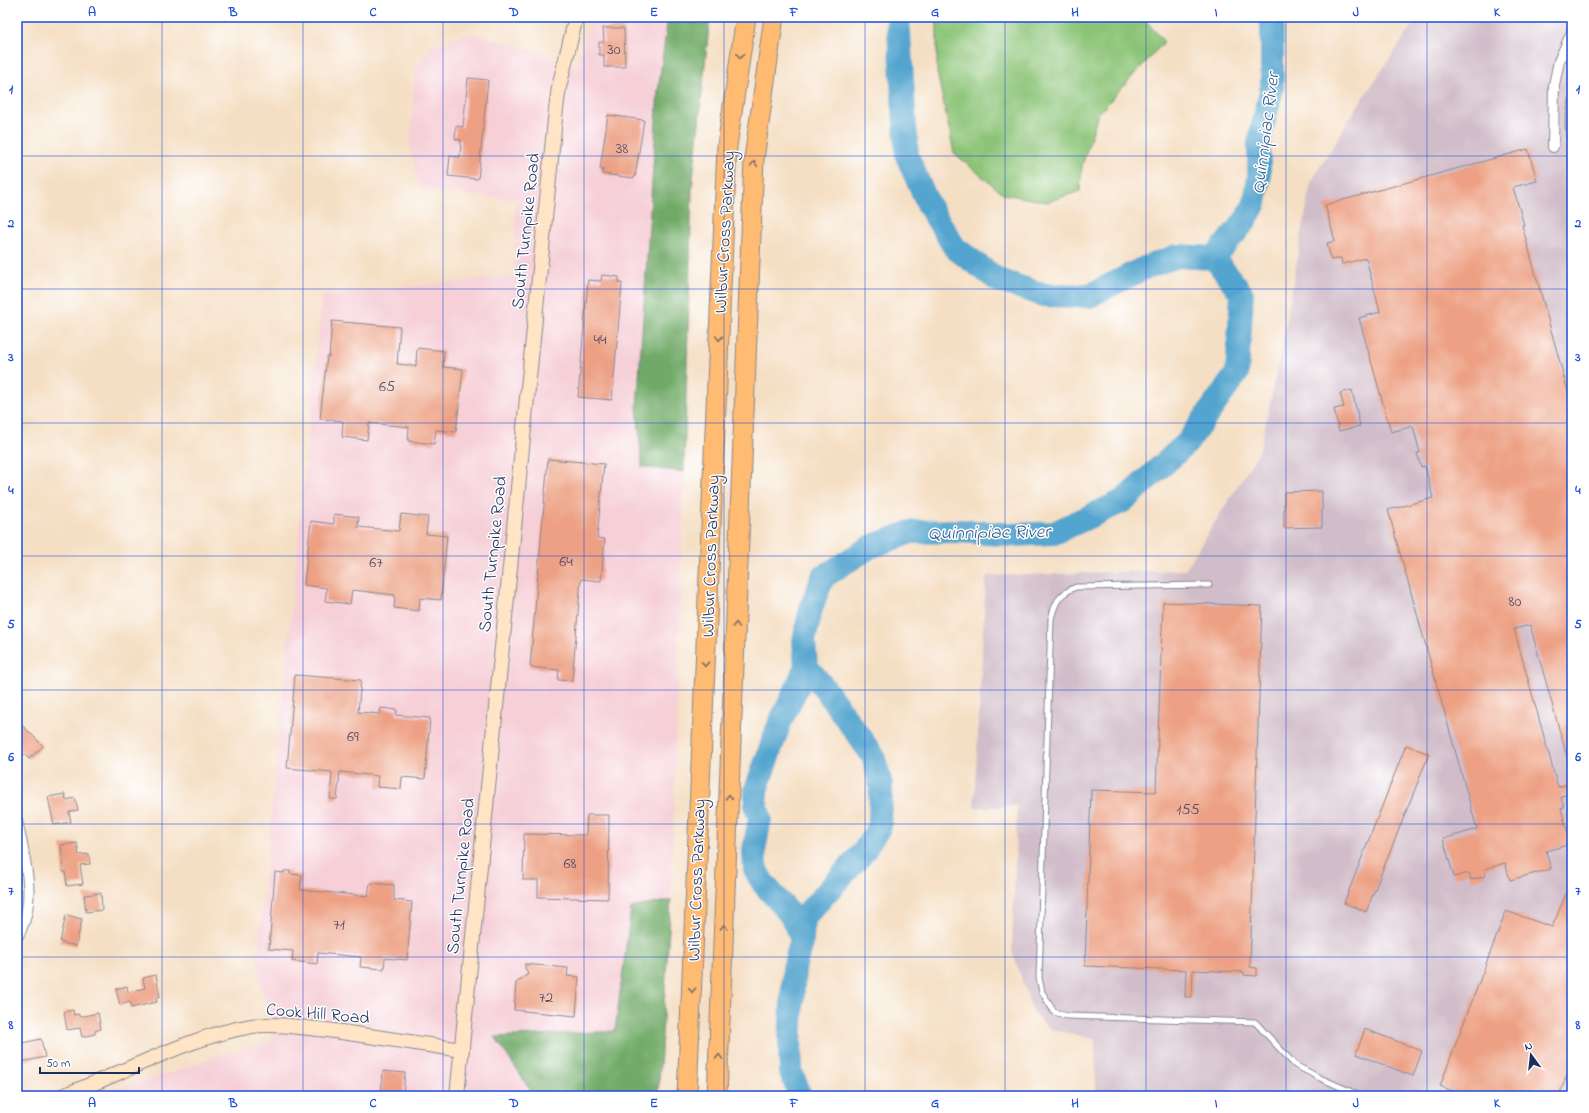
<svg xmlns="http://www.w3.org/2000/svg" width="1589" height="1113" font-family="'Indie Flower',sans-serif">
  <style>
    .built { fill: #f6cfd7 }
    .industrial { fill: #d1bdc9 }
    .green { fill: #8cc477; stroke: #547a6a }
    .forest { fill: #71aa68; stroke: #466c63 }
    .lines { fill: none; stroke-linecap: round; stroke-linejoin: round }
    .river { stroke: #53a4ce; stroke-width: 24 }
    .building { fill: #eda083 }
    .lane-casing { stroke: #888791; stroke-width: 7 }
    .street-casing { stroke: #888791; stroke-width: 12 }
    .secondary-casing { stroke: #888791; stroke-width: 16 }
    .highway-casing { stroke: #888791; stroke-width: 21 }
    .lane { stroke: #fff; stroke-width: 5 }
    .street { stroke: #fff; stroke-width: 10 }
    .secondary { stroke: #ffe4c6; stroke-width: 14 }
    .highway { stroke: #febb71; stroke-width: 19 }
    .oneway { stroke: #816e67 }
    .grid { fill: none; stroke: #1d4ed8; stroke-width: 1; stroke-opacity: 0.55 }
    .labels { text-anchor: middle; stroke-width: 3; stroke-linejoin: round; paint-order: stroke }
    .number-label { font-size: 16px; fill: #504b67 }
    .street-label { font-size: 18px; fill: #1b2f5e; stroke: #fff }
    .water-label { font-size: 19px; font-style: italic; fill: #315e8b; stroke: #fff }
    .neatline { fill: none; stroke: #1d4ed8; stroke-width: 1.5 }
    .grid-label { font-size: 13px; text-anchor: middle; font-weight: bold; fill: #1d4ed8 }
  </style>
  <rect width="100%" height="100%" fill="#fff"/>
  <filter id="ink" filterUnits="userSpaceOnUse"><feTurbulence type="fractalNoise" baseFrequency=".025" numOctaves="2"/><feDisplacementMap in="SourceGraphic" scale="8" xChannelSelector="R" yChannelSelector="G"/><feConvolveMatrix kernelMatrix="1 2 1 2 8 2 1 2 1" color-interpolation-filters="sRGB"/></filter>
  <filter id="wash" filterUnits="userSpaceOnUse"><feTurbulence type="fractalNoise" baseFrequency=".012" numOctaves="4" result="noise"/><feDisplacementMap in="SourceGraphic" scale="16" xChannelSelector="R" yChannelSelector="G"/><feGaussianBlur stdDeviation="0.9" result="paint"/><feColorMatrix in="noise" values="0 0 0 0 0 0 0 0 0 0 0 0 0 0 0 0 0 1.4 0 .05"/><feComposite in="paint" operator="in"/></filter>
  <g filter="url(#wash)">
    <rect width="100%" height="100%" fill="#f5dfc4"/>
    <path class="built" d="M592 17H668L658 91 642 466 684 472 671 900 631 908 615 1031 496 1037 534 1096H103L113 1090 179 1070 214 1057 272 1042 257 961 322 295 514 276 516 200 420 189 410 148 415 69 432 46 471 33 577 64Z"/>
    <path class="industrial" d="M1418 17H1572V1096H1096L1095 1039 1050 1029 1034 1015 1012 950 1017 806 974 808 986 576 1185 570 1260 450 1282 346 1311 182 1355 110Z"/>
    <path class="green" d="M937 17H1143L1164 42 1098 114 1082 166 1080 191 1047 202 1003 194 954 153 937 72Z"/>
    <g class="forest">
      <path d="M668 17H710L692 189 684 472 642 467 637 408 658 91Z"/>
      <path d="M671 900 658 1096H534L495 1037 615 1031 631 908Z"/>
    </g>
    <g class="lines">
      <g class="river">
        <path d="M1214 258 1245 221 1255 203 1259 177V143L1272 87V17"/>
        <path d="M802 939 791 915 763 883 755 869 754 851 760 818 756 806V790L780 722 795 692 806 666"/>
        <path d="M800 1096 791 1072 790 1042 794 968 802 939 803 918 862 854 880 826 881 785 873 756 825 689 806 666 804 641 811 608 823 577 870 547 911 532 958 531 1015 535 1054 533 1123 501 1187 443 1237 373 1242 294 1214 258 1177 256 1142 269 1089 296 1044 295 998 280 955 248 929 206 907 156 898 17"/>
      </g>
    </g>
    <g id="blocks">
      <g class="building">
        <path d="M603 28H624L625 67H604V55H599V42H604Z"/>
        <path d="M468 78 488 80 478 179 448 176 450 156 460 157 461 140 455 139 456 126 463 127Z"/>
        <path d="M1572 85V175L1568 164 1565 121Z"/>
        <path d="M608 115 644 120 635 177 634 178 602 174 603 169H600Z"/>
        <path d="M1528 149 1537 181 1513 187 1524 225H1522L1572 406V775L1530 625 1514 629 1558 787 1572 783V793L1561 796 1564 808H1561L1571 844 1546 851 1551 869 1510 880 1505 863 1484 869 1486 876 1471 880 1469 873 1454 877 1443 839 1477 829 1388 510 1433 498 1425 466 1421 467 1417 453H1420L1413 426 1391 432 1359 318 1380 312 1366 258 1342 264 1341 258 1331 260 1327 243 1335 241 1325 205Z"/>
        <path d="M602 275 619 277V283H622L612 400 578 397 588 280 601 281Z"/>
        <path d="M332 321 400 327 397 364 416 366 417 348 444 351 443 367 463 369 456 432 436 430 434 444 408 441 409 427 369 423 367 440 342 437 343 421 320 419 327 356 329 357Z"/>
        <path d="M1352 390 1360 426 1339 431 1334 409 1344 407 1340 393Z"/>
        <path d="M548 459 604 464 597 538 605 539 601 581 581 579 572 681 558 680 559 670 530 667Z"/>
        <path d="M1322 491V527L1284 528V492Z"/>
        <path d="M334 514 359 517 358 527 399 531 401 514 428 517 426 534 447 536 441 600 420 598 419 611 394 608 395 595 352 590 350 604 325 601 327 588 304 585 311 521 334 524Z"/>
        <path d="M1163 602 1262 606 1250 967 1257 968V976L1244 975V972L1193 970 1192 997H1185L1186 970 1085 966 1091 790 1156 792Z"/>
        <path d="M295 675 361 680 358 712 380 714 381 708 397 710 396 715 430 718 425 779 402 777 401 789 377 787 378 776 340 772 337 799H330L332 772 287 768Z"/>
        <path d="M20 723 43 746 29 759 17 747V725Z"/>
        <path d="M1406 745 1429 754 1366 912 1344 903Z"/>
        <path d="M65 794 66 800 75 798 78 810 69 812 71 822 54 825 48 797Z"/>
        <path d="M587 815H609L608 899 538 897V880H523L524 834 586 835Z"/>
        <path d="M77 843 79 855 89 854 90 864 80 865 83 884 67 886 65 872H63L62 863 63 862 61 845Z"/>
        <path d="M284 871H290V874L302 875 300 890 368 896 370 883 394 885V900L412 902 407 960 385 958 384 969 360 967 361 957 318 953 317 964 292 961 293 951 269 949 275 872 284 873Z"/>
        <path d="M1569 887 1572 888V1061L1559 1096H1466L1440 1086 1506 911 1552 927Z"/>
        <path d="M101 893 102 910 86 912 84 895Z"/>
        <path d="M66 915 82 919 76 946 60 942Z"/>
        <path d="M525 964 568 968 567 976 579 977 576 1016 514 1010 516 983 528 974 525 968Z"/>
        <path d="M156 975 160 997 156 998 157 1002 131 1008 130 1002 120 1005 116 989 127 986 128 992 145 988 143 978Z"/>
        <path d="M73 1010 74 1015 79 1014V1017L98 1013 101 1029 95 1031V1034L82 1037 80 1028 67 1030 64 1012Z"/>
        <path d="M1365 1029 1422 1051 1413 1076 1356 1054Z"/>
        <path d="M41 1039 45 1057 17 1063V1044Z"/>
        <path d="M383 1071 405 1073 403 1096H381Z"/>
      </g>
    </g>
  </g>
  <g filter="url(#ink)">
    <use href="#blocks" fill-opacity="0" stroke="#888791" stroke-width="1"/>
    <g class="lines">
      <defs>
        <path id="lane" d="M1209 585 1076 587C1059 594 1055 602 1051 619L1039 978 1042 992 1054 1012 1067 1016 1255 1022 1295 1065 1320 1078 1361 1096"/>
        <g id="street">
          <path d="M1553 147 1554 85 1559 61 1572 32"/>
          <path d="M17 820C24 859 39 901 17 937"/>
        </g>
        <g id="secondary">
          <path d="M62 1096C125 1073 187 1037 252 1026 274 1023 297 1027 318 1029 366 1035 414 1043 462 1050"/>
          <path d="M457 1096 556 109 559 87 576 17"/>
        </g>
        <g id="highway">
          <path d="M687 1096 727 146 746 17"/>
          <path d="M717 1096 754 159 774 17"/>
        </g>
      </defs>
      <use href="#lane" class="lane-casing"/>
      <use href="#street" class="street-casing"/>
      <use href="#secondary" class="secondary-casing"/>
      <use href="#highway" class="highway-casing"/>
      <use href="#lane" class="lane"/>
      <use href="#street" class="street"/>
      <use href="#secondary" class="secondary"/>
      <use href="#highway" class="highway"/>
    </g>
    <defs><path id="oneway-chevron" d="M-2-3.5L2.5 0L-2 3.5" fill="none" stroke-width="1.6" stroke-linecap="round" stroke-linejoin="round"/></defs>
    <g class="oneway">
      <use href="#oneway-chevron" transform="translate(740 56) rotate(98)"/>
      <use href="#oneway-chevron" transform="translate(754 164) rotate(-87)"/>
      <use href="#oneway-chevron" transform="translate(719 338) rotate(92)"/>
      <use href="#oneway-chevron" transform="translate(736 625) rotate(-88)"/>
      <use href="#oneway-chevron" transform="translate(705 664) rotate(92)"/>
      <use href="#oneway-chevron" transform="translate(729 797) rotate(-88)"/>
      <use href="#oneway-chevron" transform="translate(724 927) rotate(-88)"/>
      <use href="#oneway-chevron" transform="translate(692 990) rotate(92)"/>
      <use href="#oneway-chevron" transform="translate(719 1057) rotate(-88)"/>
    </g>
  </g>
  <path class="grid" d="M162 17V1096M303 17V1096M443 17V1096M584 17V1096M724 17V1096M865 17V1096M1005 17V1096M1146 17V1096M1286 17V1096M1427 17V1096M17 156H1572M17 289H1572M17 423H1572M17 556H1572M17 690H1572M17 824H1572M17 957H1572"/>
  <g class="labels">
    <g class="number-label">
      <text x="614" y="54">30</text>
      <text x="622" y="153">38</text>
      <text x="600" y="344">44</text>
      <text x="387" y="391">65</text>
      <text x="566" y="566">64</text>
      <text x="376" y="567">67</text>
      <text x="1515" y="606">80</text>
      <text x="353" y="741">69</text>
      <text x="1188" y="814">155</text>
      <text x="570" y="868">68</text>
      <text x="339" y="929">71</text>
      <text x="546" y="1002">72</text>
    </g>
    <g class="street-label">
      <text transform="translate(525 231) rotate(-84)" y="6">South Turnpike Road</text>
      <text transform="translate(724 232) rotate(-87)" y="6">Wilbur Cross Parkway</text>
      <text transform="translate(492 554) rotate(-84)" y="6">South Turnpike Road</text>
      <text transform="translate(710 556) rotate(-88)" y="6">Wilbur Cross Parkway</text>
      <text transform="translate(460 876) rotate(-84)" y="6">South Turnpike Road</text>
      <text transform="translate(696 880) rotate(-88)" y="6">Wilbur Cross Parkway</text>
      <text transform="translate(318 1013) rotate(5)" y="6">Cook Hill Road</text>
    </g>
    <g class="water-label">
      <text transform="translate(1264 133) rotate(-83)" y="7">Quinnipiac River</text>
      <text transform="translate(989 531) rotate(-1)" y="7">Quinnipiac River</text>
    </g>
  </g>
  <rect width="1589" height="1113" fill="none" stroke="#fff" stroke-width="44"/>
  <g transform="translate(1531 1055) rotate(345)" stroke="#ffffff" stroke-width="3" paint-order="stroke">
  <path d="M0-3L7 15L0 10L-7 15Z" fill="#1b2f5e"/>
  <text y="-6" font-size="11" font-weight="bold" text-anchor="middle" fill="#1b2f5e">N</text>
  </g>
  <path d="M40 1067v6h99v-6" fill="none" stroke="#1b2f5e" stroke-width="2"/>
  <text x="46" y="1067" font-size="12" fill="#1b2f5e" stroke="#ffffff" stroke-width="3" paint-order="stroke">50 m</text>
  <rect x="22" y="22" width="1545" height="1069" class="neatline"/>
  <g class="grid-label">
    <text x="92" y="16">A</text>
    <text x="233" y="16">B</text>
    <text x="373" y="16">C</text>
    <text x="514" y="16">D</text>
    <text x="654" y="16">E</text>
    <text x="794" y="16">F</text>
    <text x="935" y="16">G</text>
    <text x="1075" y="16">H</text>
    <text x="1216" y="16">I</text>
    <text x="1356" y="16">J</text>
    <text x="1497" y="16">K</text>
    <text x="11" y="93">1</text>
    <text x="1578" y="93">1</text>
    <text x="11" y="227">2</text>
    <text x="1578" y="227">2</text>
    <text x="11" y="361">3</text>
    <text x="1578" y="361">3</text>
    <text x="11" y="494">4</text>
    <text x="1578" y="494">4</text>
    <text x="11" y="628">5</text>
    <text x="1578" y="628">5</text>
    <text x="11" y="761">6</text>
    <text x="1578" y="761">6</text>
    <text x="11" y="895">7</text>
    <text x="1578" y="895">7</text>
    <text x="11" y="1029">8</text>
    <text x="1578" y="1029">8</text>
    <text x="92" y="1107">A</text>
    <text x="233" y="1107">B</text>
    <text x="373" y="1107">C</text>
    <text x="514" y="1107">D</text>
    <text x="654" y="1107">E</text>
    <text x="794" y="1107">F</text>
    <text x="935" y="1107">G</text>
    <text x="1075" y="1107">H</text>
    <text x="1216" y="1107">I</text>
    <text x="1356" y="1107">J</text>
    <text x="1497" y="1107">K</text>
  </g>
</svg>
